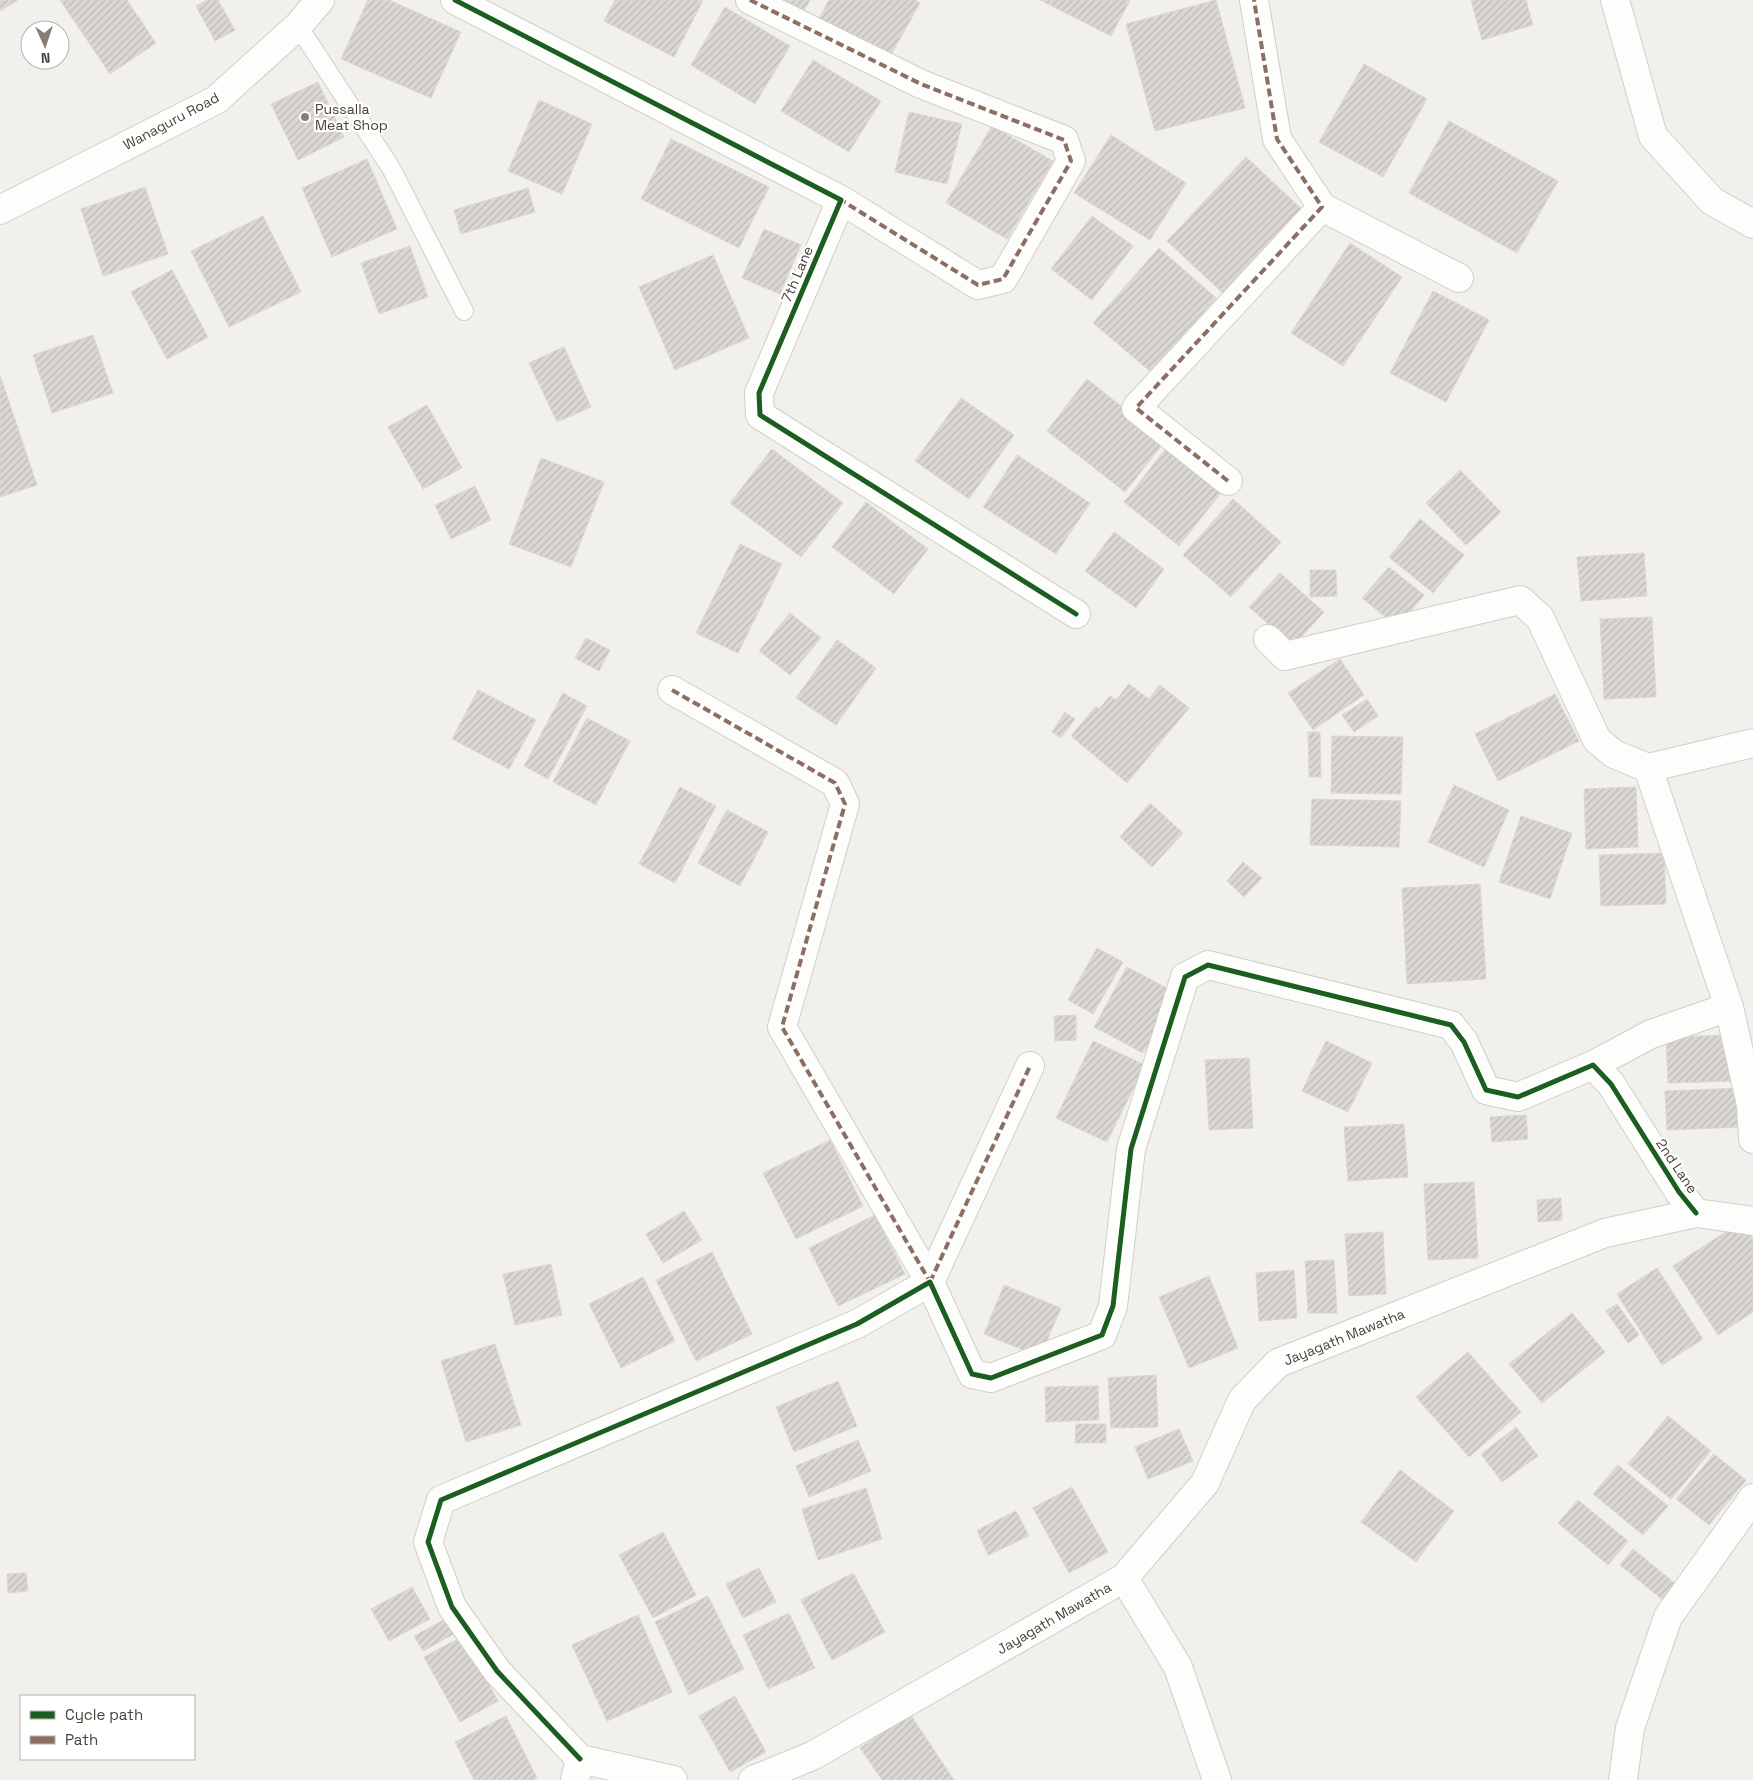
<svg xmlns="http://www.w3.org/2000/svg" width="1753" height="1780" font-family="'Space Grotesk',sans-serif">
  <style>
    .building { fill: url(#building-hatch); stroke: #dbd7d3 }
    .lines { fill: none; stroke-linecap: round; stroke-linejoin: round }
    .service-casing { stroke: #d0ceca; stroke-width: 20 }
    .minor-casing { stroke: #d0ceca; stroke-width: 30 }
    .tertiary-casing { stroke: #d0ceca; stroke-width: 30 }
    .service { stroke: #fdfdfc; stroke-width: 18 }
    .minor { stroke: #fdfdfc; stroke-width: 28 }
    .tertiary { stroke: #fdfdfc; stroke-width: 28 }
    .quiet { stroke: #8d6e63; stroke-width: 4; stroke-dasharray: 8 4; stroke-linecap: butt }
    .cycleway-casing { stroke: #fff; stroke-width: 8 }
    .cycleway { stroke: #1b5e20; stroke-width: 5 }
    .poi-dot { fill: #857e77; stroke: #fff; stroke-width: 2 }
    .labels { text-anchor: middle; stroke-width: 4.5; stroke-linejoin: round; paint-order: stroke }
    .poi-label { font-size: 14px; fill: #4a4137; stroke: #fff; text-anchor: start }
    .street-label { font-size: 14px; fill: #4a4137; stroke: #fff }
  </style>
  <defs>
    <pattern id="building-hatch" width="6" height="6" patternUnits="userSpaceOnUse" patternTransform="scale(1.25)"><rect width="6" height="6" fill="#dbd7d3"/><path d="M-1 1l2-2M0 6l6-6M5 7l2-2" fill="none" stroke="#bdbab6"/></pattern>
  </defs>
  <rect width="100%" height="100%" fill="#f2f0ed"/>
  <g class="building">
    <path d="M0 0H18L0 11Z"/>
    <path d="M60 0H127L156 43 110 74Z"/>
    <path d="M207 0H218L235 30 215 41 196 6Z"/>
    <path d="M368 0H389L461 32 431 98 341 59Z"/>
    <path d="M615 0H703L674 57 604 21Z"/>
    <path d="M781 0H810L803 12Z"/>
    <path d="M829 0H915L920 3 889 58 819 19Z"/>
    <path d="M1040 0H1130L1111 36Z"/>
    <path d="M1216 0 1245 108 1155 131 1126 24Z"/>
    <path d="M1471 0H1526L1533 25 1482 40Z"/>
    <path d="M725 7 790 46 755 104 691 65Z"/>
    <path d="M813 60 881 101 849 152 781 111Z"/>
    <path d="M1364 64 1427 99 1383 177 1319 142Z"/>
    <path d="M318 82 344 137 298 160 271 104Z"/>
    <path d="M539 100 592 124 562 194 508 171Z"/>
    <path d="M909 112 962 124 947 184 895 172Z"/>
    <path d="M1449 121 1558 181 1517 253 1409 193Z"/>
    <path d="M992 126 1053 161 1007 239 946 203Z"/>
    <path d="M1111 135 1186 183 1150 240 1074 193Z"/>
    <path d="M671 139 769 187 739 248 641 199Z"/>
    <path d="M1246 157 1307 214 1227 297 1167 241Z"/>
    <path d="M367 159 397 229 332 257 302 188Z"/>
    <path d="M145 187 168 254 103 276 81 209Z"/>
    <path d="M528 188 535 212 461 234 454 210Z"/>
    <path d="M263 216 301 292 229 327 191 251Z"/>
    <path d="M1092 216 1133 246 1092 300 1051 269Z"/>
    <path d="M764 229 801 245 780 294 742 278Z"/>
    <path d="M1350 243 1402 277 1343 366 1291 333Z"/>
    <path d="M410 246 428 297 379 314 361 263Z"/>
    <path d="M1159 248 1216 298 1151 372 1093 323Z"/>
    <path d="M713 255 749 338 675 370 639 287Z"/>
    <path d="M172 270 208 337 167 359 131 292Z"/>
    <path d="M1433 291 1489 320 1446 402 1390 373Z"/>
    <path d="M93 335 113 393 52 413 33 355Z"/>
    <path d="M564 347 591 407 557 422 529 363Z"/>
    <path d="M0 375 37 485 0 497Z"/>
    <path d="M1087 379 1165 441 1125 492 1047 431Z"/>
    <path d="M961 398 1014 435 969 499 915 461Z"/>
    <path d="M427 405 462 468 423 489 388 427Z"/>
    <path d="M1168 446 1224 489 1179 546 1124 502Z"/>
    <path d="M772 449 843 503 801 557 730 503Z"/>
    <path d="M1017 455 1090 503 1056 554 983 507Z"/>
    <path d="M541 458 604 482 571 567 509 544Z"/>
    <path d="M1460 470 1501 512 1466 545 1426 503Z"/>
    <path d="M475 486 491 520 451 539 435 505Z"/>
    <path d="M1233 499 1281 542 1231 597 1183 555Z"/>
    <path d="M866 502 928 549 894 594 832 547Z"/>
    <path d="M1420 519 1464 555 1433 593 1389 557Z"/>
    <path d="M1114 532 1164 569 1136 608 1085 571Z"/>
    <path d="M740 544 782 564 738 653 696 633Z"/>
    <path d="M1644 553 1647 596 1581 601 1577 557Z"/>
    <path d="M1389 567 1424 595 1398 627 1362 598Z"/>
    <path d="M1310 570H1336L1337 596 1310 597Z"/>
    <path d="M1280 573 1324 612 1293 646 1249 607Z"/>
    <path d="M790 613 821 638 790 675 759 651Z"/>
    <path d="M1652 617 1656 697 1604 699 1600 619Z"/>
    <path d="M586 638 610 650 599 671 575 658Z"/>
    <path d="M837 640 876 668 836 725 796 698Z"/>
    <path d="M1340 659 1364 695 1313 730 1288 693Z"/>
    <path d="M1129 684 1149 699 1160 685 1189 708 1127 783 1071 736 1096 706 1099 709 1110 696 1116 700Z"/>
    <path d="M478 690 536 720 509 769 452 739Z"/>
    <path d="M563 693 587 706 548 779 524 766Z"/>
    <path d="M1555 694 1579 741 1498 781 1475 734Z"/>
    <path d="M1367 699 1378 716 1354 732 1342 715Z"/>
    <path d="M1065 712 1075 719 1061 738 1052 732Z"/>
    <path d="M587 718 630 741 596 805 553 782Z"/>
    <path d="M1308 732H1320L1321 777H1309Z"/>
    <path d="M1332 736 1403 737 1401 794 1331 793Z"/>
    <path d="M1454 785 1509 810 1484 867 1428 842Z"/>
    <path d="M680 787 716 806 675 883 639 864Z"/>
    <path d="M1636 787 1638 847 1586 849 1584 789Z"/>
    <path d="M1312 799 1401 801 1399 847 1310 845Z"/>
    <path d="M1150 803 1183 833 1152 867 1120 837Z"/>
    <path d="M727 810 768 832 740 886 698 863Z"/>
    <path d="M1521 816 1572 833 1550 899 1499 882Z"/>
    <path d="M1664 853 1666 904 1601 906 1599 855Z"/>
    <path d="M1243 862 1262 878 1244 897 1227 881Z"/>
    <path d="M1480 884 1486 979 1407 984 1402 888Z"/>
    <path d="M1097 948 1123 962 1093 1014 1068 1000Z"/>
    <path d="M1127 967 1176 993 1143 1053 1094 1027Z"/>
    <path d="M1076 1015V1040L1055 1041 1054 1016Z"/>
    <path d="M1734 1035 1735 1081 1668 1083 1666 1037Z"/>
    <path d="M1093 1041 1145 1065 1107 1142 1056 1118Z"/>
    <path d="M1326 1041 1372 1063 1348 1112 1302 1091Z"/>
    <path d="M1249 1058 1253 1128 1209 1130 1205 1060Z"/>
    <path d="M1740 1088 1742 1127 1667 1130 1665 1091Z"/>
    <path d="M1526 1115 1528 1139 1492 1142 1490 1117Z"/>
    <path d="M1404 1124 1408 1177 1348 1181 1344 1127Z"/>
    <path d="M830 1140 863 1206 796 1239 763 1173Z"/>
    <path d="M1474 1182 1478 1258 1428 1260 1424 1184Z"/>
    <path d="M1561 1198 1562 1220 1538 1222 1537 1200Z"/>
    <path d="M684 1211 702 1240 663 1263 646 1234Z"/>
    <path d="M875 1215 905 1274 838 1306 809 1248Z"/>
    <path d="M1741 1222 1753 1239V1312L1718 1335 1673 1266Z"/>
    <path d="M1383 1232 1386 1294 1349 1296 1345 1234Z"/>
    <path d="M712 1252 752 1334 696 1361 656 1280Z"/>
    <path d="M1334 1260 1337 1313H1308L1305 1261Z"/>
    <path d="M551 1264 562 1315 515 1325 503 1274Z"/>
    <path d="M1657 1268 1703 1339 1662 1365 1617 1294Z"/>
    <path d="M1294 1270 1297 1318 1259 1321 1256 1273Z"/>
    <path d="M1209 1276 1238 1348 1189 1368 1159 1297Z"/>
    <path d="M643 1277 675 1341 621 1368 589 1304Z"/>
    <path d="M1004 1285 1061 1308 1040 1357 984 1334Z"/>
    <path d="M1617 1304 1639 1335 1628 1343 1606 1311Z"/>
    <path d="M1572 1313 1605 1352 1542 1403 1509 1364Z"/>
    <path d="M495 1344 521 1425 466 1442 441 1361Z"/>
    <path d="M1468 1352 1521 1412 1469 1457 1416 1397Z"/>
    <path d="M1156 1375 1158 1427 1111 1428 1108 1378Z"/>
    <path d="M838 1381 857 1426 794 1452 776 1407Z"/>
    <path d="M1098 1386 1099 1420 1046 1422 1045 1387Z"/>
    <path d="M1668 1416 1711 1451 1671 1499 1628 1464Z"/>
    <path d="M1076 1424H1106V1443H1075Z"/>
    <path d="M1516 1427 1538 1456 1502 1482 1481 1454Z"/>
    <path d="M1179 1429 1193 1461 1148 1479 1135 1447Z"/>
    <path d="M858 1440 871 1471 809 1497 796 1466Z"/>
    <path d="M1714 1454 1746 1480 1709 1525 1676 1499Z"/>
    <path d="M1618 1465 1668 1506 1643 1535 1593 1494Z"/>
    <path d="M1400 1470 1454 1511 1416 1562 1361 1522Z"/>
    <path d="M1072 1487 1108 1552 1069 1573 1033 1508Z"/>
    <path d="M866 1488 882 1539 818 1560 802 1509Z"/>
    <path d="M1578 1500 1628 1541 1608 1565 1558 1523Z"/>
    <path d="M1016 1511 1029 1536 988 1555 977 1530Z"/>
    <path d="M663 1532 696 1595 653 1618 619 1555Z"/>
    <path d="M1633 1549 1682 1589 1669 1605 1620 1565Z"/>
    <path d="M759 1568 776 1602 743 1618 726 1584Z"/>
    <path d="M26 1573 28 1591 8 1593 7 1574Z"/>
    <path d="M853 1573 885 1632 832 1660 801 1600Z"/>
    <path d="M412 1587 430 1619 389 1641 371 1609Z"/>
    <path d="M708 1596 744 1669 689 1695 655 1622Z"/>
    <path d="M789 1613 815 1668 768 1689 743 1635Z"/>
    <path d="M638 1615 672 1692 607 1721 572 1645Z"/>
    <path d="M451 1616 459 1631 423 1651 414 1636Z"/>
    <path d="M463 1636 498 1701 460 1722 424 1657Z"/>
    <path d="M735 1696 766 1752 730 1772 699 1716Z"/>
    <path d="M910 1714 954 1780H882L860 1748Z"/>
    <path d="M506 1716 537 1778 534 1780H474L455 1742Z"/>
  </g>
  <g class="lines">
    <defs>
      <path id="service" d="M298 26 391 168 464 311"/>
      <g id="minor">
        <path d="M455 0 841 200 759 393 760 415 1076 614"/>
        <path d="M750 0 921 84 1064 140 1071 161 1003 279 978 285 841 200"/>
        <path d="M1615 0 1653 136 1712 201 1753 224"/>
        <path d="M1322 207 1459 278"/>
        <path d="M1228 481 1136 408 1322 207 1277 139 1254 0"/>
        <path d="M1268 639 1285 656 1520 600 1540 618 1597 740 1614 754 1648 768 1753 743"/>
        <path d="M672 690 835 783 845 804 782 1027 930 1282"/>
        <path d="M1648 768 1729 1007 1751 1105 1753 1139"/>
        <path d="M1593 1065 1651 1034 1729 1007"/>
        <path d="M930 1282 1030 1066"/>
        <path d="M1124 1578 1178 1667 1217 1780"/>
        <path d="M580 1759 497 1671 452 1607 428 1542 441 1500 857 1324 930 1282 972 1374 991 1378 1102 1335 1113 1306 1131 1149 1185 977 1208 965 1451 1025 1464 1042 1486 1090 1518 1097 1593 1065 1611 1084 1679 1192 1696 1213"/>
        <path d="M575 1780 580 1759 673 1780"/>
        <path d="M753 1780 812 1756 1124 1578 1205 1483 1242 1400 1278 1363 1605 1233 1696 1213 1753 1221"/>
        <path d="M1623 1780 1630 1728 1668 1617 1753 1498"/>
      </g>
      <path id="tertiary" d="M0 210 216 100 298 26 320 0"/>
    </defs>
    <use href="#service" class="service-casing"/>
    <use href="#minor" class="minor-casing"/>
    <use href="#tertiary" class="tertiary-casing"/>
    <use href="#service" class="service"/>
    <use href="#minor" class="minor"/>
    <use href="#tertiary" class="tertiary"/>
    <g class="quiet">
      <path d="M750 0 921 84 1064 140 1071 161 1003 279 978 285 841 200"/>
      <path d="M1228 481 1136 408 1322 207 1277 139 1254 0"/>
      <path d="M672 690 835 783 845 804 782 1027 930 1282"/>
      <path d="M930 1282 1030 1066"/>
    </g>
    <defs>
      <g id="cycleway">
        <path d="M455 0 841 200 759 393 760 415 1076 614"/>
        <path d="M580 1759 497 1671 452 1607 428 1542 441 1500 857 1324 930 1282 972 1374 991 1378 1102 1335 1113 1306 1131 1149 1185 977 1208 965 1451 1025 1464 1042 1486 1090 1518 1097 1593 1065 1611 1084 1679 1192 1696 1213"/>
      </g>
    </defs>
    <use href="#cycleway" class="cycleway-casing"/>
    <use href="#cycleway" class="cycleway"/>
  </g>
  <circle class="poi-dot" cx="305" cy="117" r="5"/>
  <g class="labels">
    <g class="poi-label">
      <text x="315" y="114">Pussalla<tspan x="315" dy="16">Meat Shop</tspan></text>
    </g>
    <g class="street-label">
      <text transform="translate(171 121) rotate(-28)" y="5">Wanaguru Road</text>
      <text transform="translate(797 274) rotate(-67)" y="5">7th Lane</text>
      <text transform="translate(1677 1166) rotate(56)" y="5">2nd Lane</text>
      <text transform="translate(1344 1337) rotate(-22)" y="5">Jayagath Mawatha</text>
      <text transform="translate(1054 1618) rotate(-30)" y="5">Jayagath Mawatha</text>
    </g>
  </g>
  <rect x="20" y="1695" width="175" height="65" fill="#ffffff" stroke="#b7b3af"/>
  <rect x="30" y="1711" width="25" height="8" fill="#1b5e20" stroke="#b7b3af"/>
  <text x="65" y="1720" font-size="15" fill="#4a4137">Cycle path</text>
  <rect x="30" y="1736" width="25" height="8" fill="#8d6e63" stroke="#b7b3af"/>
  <text x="65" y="1745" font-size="15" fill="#4a4137">Path</text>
  <g transform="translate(45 45) rotate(177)"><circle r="24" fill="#ffffff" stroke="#b7b3af"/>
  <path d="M0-4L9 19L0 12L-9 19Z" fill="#857e77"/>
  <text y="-8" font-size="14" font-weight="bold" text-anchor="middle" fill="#4a4137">N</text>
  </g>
</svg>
